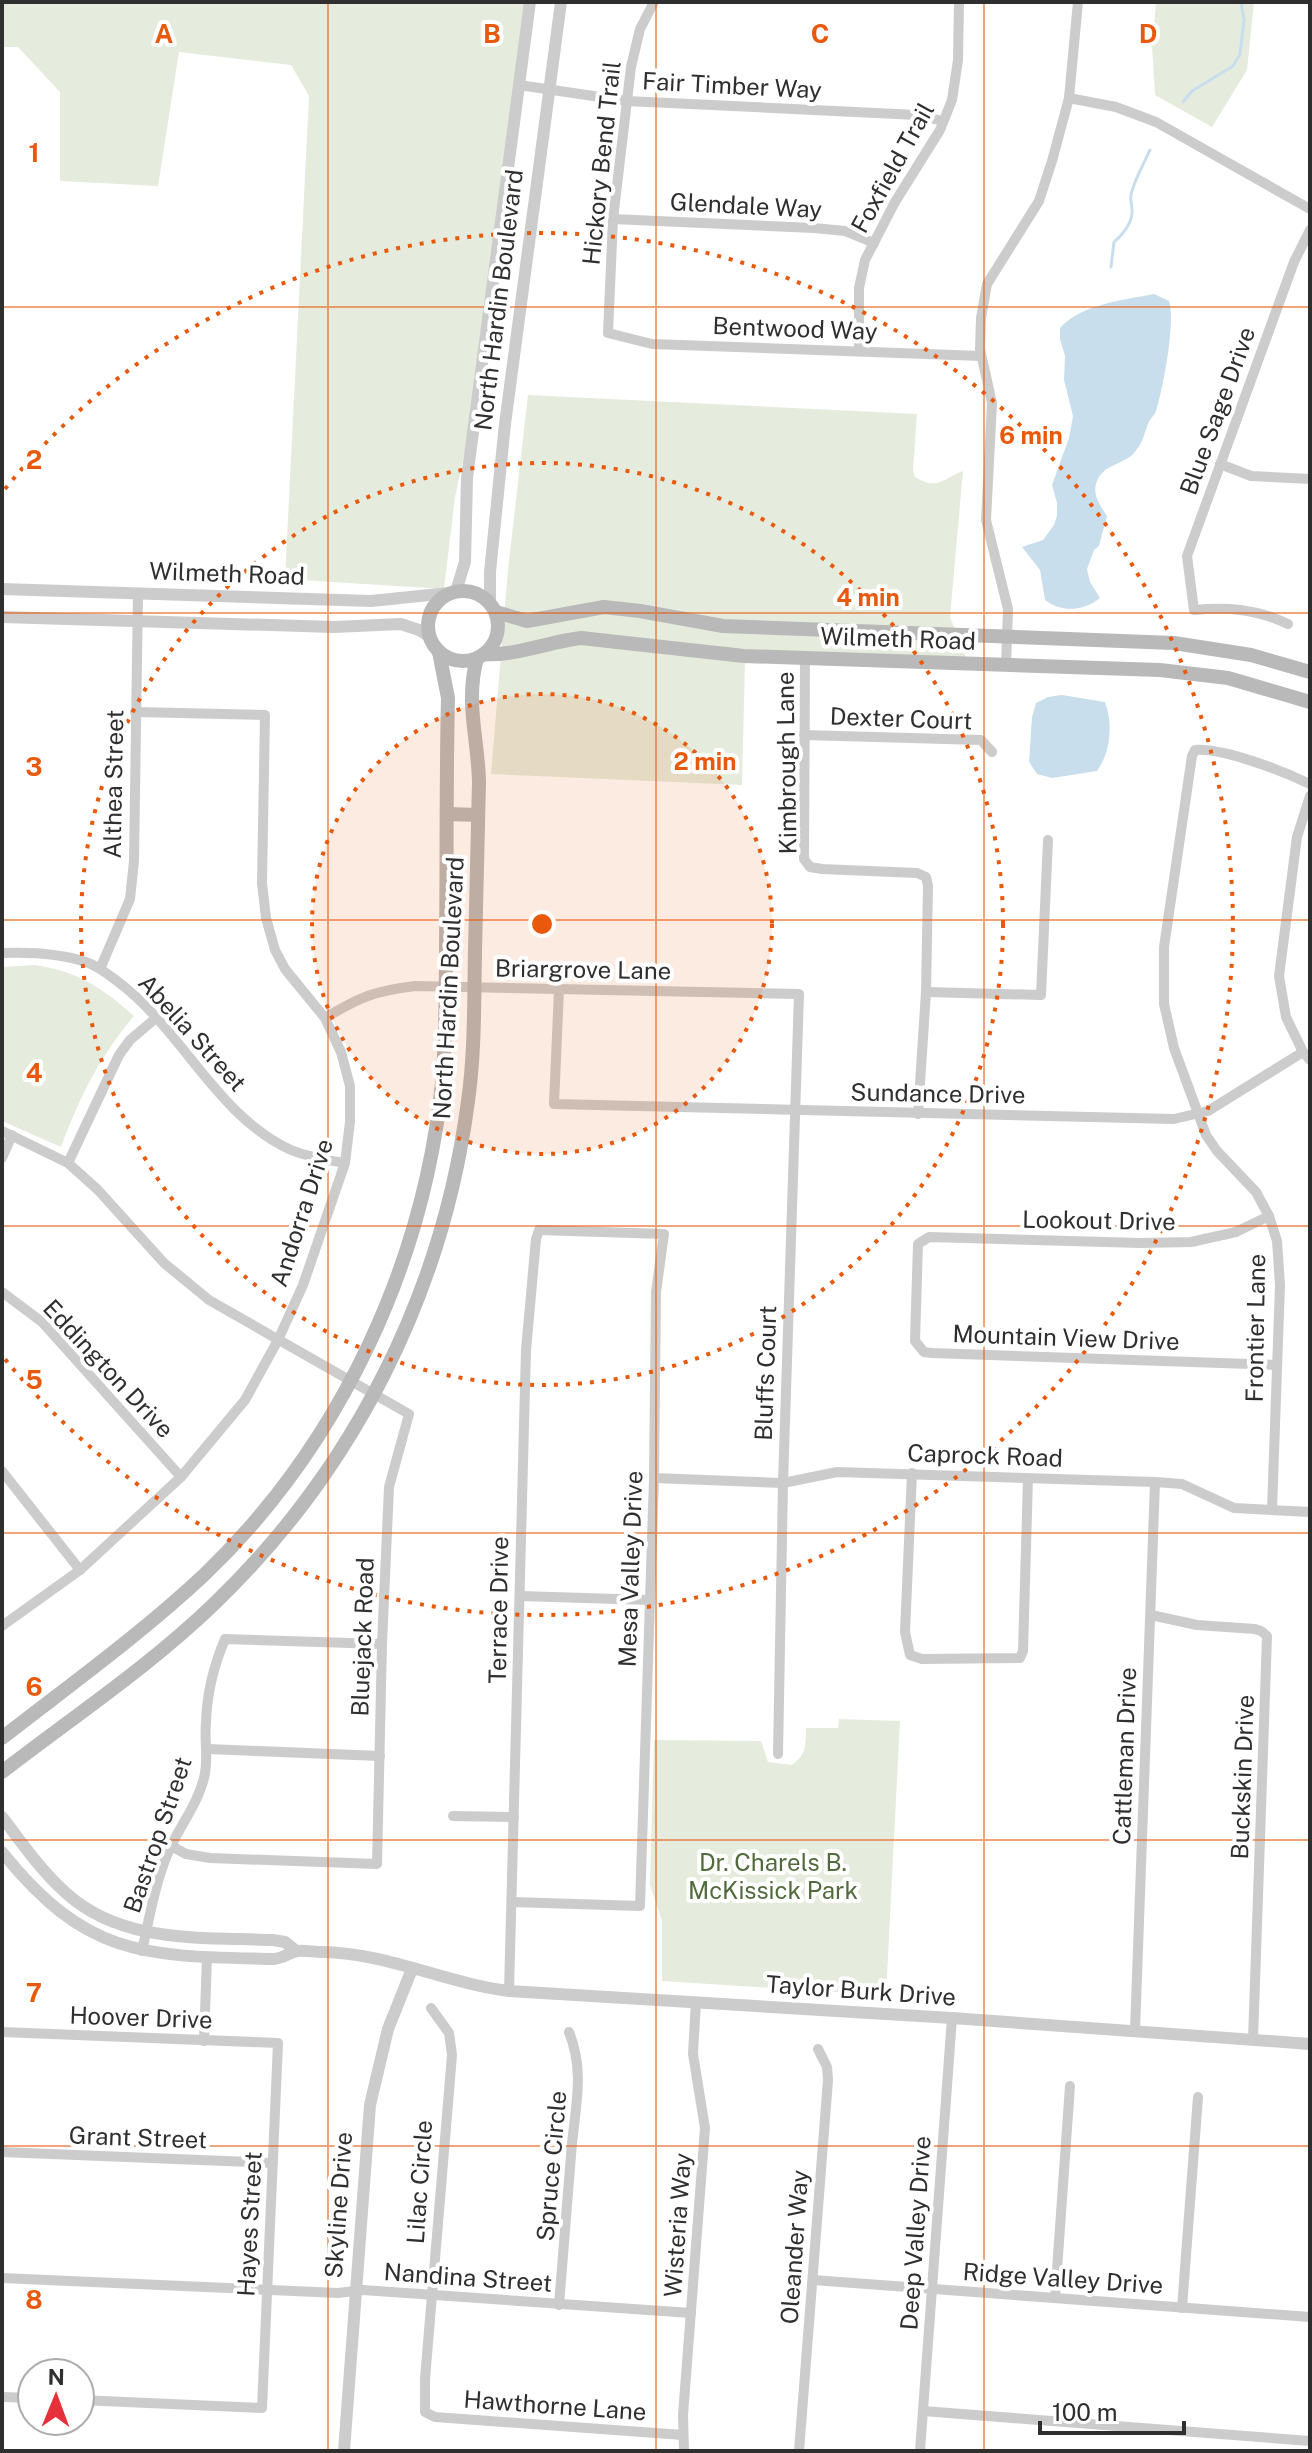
<svg xmlns="http://www.w3.org/2000/svg" width="1312" height="2453" font-family="'Public Sans',sans-serif">
  <style>
    .green { fill: #e5ecdd }
    .water { fill: #c9deec }
    .lines { fill: none; stroke-linecap: round; stroke-linejoin: round }
    .stream { stroke: #c9deec; stroke-width: 3 }
    .minor { stroke: #ccc; stroke-width: 10 }
    .tertiary { stroke: #ccc; stroke-width: 12 }
    .secondary { stroke: #b9b9b9; stroke-width: 14 }
    .grid { fill: none; stroke: #e8590c; stroke-width: 2; stroke-opacity: 0.55 }
    .ring { fill: none; stroke: #e8590c; stroke-width: 4; stroke-dasharray: 4 8 }
    .labels { text-anchor: middle; stroke-width: 8; stroke-linejoin: round; paint-order: stroke }
    .street-label { font-size: 24px; fill: #2f2f2f; stroke: #fff }
    .park-label { font-size: 24px; fill: #516b3c; stroke: #fff }
    .grid-label { font-size: 26px; text-anchor: middle; font-weight: bold; fill: #e8590c; stroke: #fff; stroke-width: 8; stroke-linejoin: round; paint-order: stroke }
    .centre { fill: #e8590c; stroke: #fff; stroke-width: 4 }
    .ring-label { font-size: 24px; text-anchor: middle; font-weight: bold; fill: #e8590c; stroke: #fff; stroke-width: 8; stroke-linejoin: round; paint-order: stroke }
  </style>
  <rect width="100%" height="100%" fill="#fff"/>
  <g class="green">
    <path d="M2 2H533L481 377 455 497 444 589 285 579 309 96 291 65 179 52 158 186 60 181V92L18 47H2Z"/>
    <path d="M1156 2H1254L1247 70 1212 127 1155 95 1152 46Z"/>
    <path d="M528 395 917 414 913 470 915 477C939 491 943 478 963 471L950 617 971 670 745 662 742 785 491 774 508 570Z"/>
    <path d="M35 965C79 972 101 987 134 1016 99 1058 80 1096 61 1147L2 1121V967Z"/>
    <path d="M839 1719 900 1721 886 1995 662 1981V1921L650 1885 654 1740 761 1741 768 1762 792 1765C806 1755 806 1745 806 1728H838Z"/>
  </g>
  <g class="water">
    <path d="M1154 294 1169 301C1176 320 1163 389 1156 411 1155 414 1152 417 1150 420 1143 433 1146 439 1134 453 1124 464 1107 464 1099 477 1090 492 1099 504 1107 516L1099 546 1094 550 1087 569 1090 582 1100 598C1084 611 1062 613 1045 600L1040 570 1022 547 1043 540 1054 525 1057 516V503L1052 485 1069 438 1073 416 1064 380 1065 356 1060 339V328C1081 304 1124 300 1154 294Z"/>
    <path d="M1062 695 1105 702C1113 724 1111 751 1097 771L1052 778 1037 774 1029 762 1032 717 1036 703 1048 697Z"/>
  </g>
  <g class="lines">
    <g class="stream">
      <path d="M1183 102 1192 91 1233 66 1240 54 1244 20 1241 2"/>
      <path d="M1111 267 1114 242C1123 234 1133 223 1132 210 1132 202 1129 199 1132 191 1136 177 1144 163 1150 150"/>
    </g>
    <g class="minor">
      <path d="M654 2 640 29 631 67 613 219 608 333 652 344 981 356"/>
      <path d="M519 85 627 101 917 115 943 121"/>
      <path d="M1069 98 1116 107 1156 122 1310 209"/>
      <path d="M613 219 814 228 845 231 874 243"/>
      <path d="M859 351V288L865 260 895 202 940 130 952 100 958 60 959 2"/>
      <path d="M1220 464 1251 476 1310 479"/>
      <path d="M1288 624C1257 609 1228 607 1194 610L1187 556 1294 262 1310 230"/>
      <path d="M805 658 804 859 810 867 822 869 917 873 926 877 928 886 926 992 918 1114"/>
      <path d="M1006 665 1008 609 986 520 992 403 980 349 981 318 987 284 1039 201 1052 161 1069 98 1078 2"/>
      <path d="M804 735 981 740 992 752"/>
      <path d="M1310 796 1297 837 1279 976 1286 1017 1303 1052 1310 1060"/>
      <path d="M2 953C31 952 59 953 86 962 98 966 108 974 117 981 182 1029 216 1116 291 1150 308 1157 327 1160 345 1163"/>
      <path d="M100 969 130 899 134 861 138 593"/>
      <path d="M559 990 554 1104 1174 1119 1208 1111 1303 1052"/>
      <path d="M926 992 1041 995 1048 840"/>
      <path d="M325 1018C360 997 374 991 415 986L799 994 783 1483 778 1754"/>
      <path d="M2 1131 68 1163 98 1190 164 1263 209 1300 409 1414 389 1487 382 1644 377 1864 210 1858 186 1854 171 1846"/>
      <path d="M2 1158 12 1135"/>
      <path d="M68 1163 119 1055 130 1040 156 1018"/>
      <path d="M1269 1216 1236 1232 1191 1242 1141 1243 929 1237 918 1244 915 1341 924 1352 932 1353 1277 1365"/>
      <path d="M2 1292 42 1322 181 1477"/>
      <path d="M2 1471 80 1570"/>
      <path d="M912 1473 905 1632 910 1655 922 1659 1020 1658 1023 1651 1028 1478"/>
      <path d="M654 1478 783 1483 837 1472 1155 1482 1182 1484 1234 1508 1310 1512"/>
      <path d="M1272 1509 1280 1285 1277 1241 1269 1216 1256 1192 1217 1151 1206 1135 1174 1048 1164 1004V947L1192 756 1195 750C1224 748 1283 771 1310 784"/>
      <path d="M520 1596 650 1600"/>
      <path d="M1151 1615 1197 1625 1255 1629 1261 1631 1267 1636 1253 2040"/>
      <path d="M2 1626 80 1570 181 1477 245 1400 278 1340 303 1285 345 1163 350 1122V1086L341 1052 325 1018 285 969 275 950 266 918 262 883 265 715 135 712"/>
      <path d="M208 1749 380 1756"/>
      <path d="M453 1816 514 1817"/>
      <path d="M142 1951C150 1915 156 1877 172 1844 183 1822 198 1802 204 1778 209 1759 204 1741 206 1722 207 1693 214 1665 225 1639L382 1644"/>
      <path d="M509 1991 526 1350 536 1239 539 1230 664 1234 656 1292 654 1478 640 1906 512 1902"/>
      <path d="M431 2008 449 2033 452 2055 425 2379V2412L435 2417 683 2435"/>
      <path d="M1135 2031 1155 1482"/>
      <path d="M2 2032 278 2043 262 2408 80 2400"/>
      <path d="M204 2041 207 1957"/>
      <path d="M2 2152 273 2163"/>
      <path d="M2 2278 338 2293 363 2290 691 2313"/>
      <path d="M813 2280 1310 2317"/>
      <path d="M1055 2298 1070 2086"/>
      <path d="M559 2305C563 2255 567 2205 571 2155 574 2111 586 2074 569 2032"/>
      <path d="M1182 2308 1198 2097"/>
      <path d="M2 2397 32 2398"/>
      <path d="M923 2411 1310 2441"/>
      <path d="M684 2451 683 2415 705 2128 693 2054 696 2002"/>
      <path d="M799 2451 828 2080 827 2067 818 2049"/>
      <path d="M920 2451 952 2018"/>
    </g>
    <g class="tertiary">
      <path d="M2 589 371 601 449 593"/>
      <path d="M456 591 465 562 467 478 530 2"/>
      <path d="M490 604V572L505 424 561 2"/>
      <path d="M2 617 334 627 401 624 419 630 430 637"/>
      <path d="M2 1817C22 1843 41 1871 66 1893 122 1944 202 1937 273 1940L285 1942 296 1951"/>
      <path d="M2 1852C88 1959 147 1956 274 1959 283 1958 289 1953 297 1951 305 1950 314 1952 322 1952 387 1953 445 1983 509 1991L952 2018 1310 2044"/>
      <path d="M344 2451 370 2105 388 2029 412 1969"/>
    </g>
    <g class="secondary">
      <circle cx="463" cy="626" r="35"/>
      <path d="M496 612 527 621 604 607 640 611 723 626 1174 643 1251 655 1310 672"/>
      <path d="M484 654C511 657 552 641 581 638L744 656 1160 670 1228 678 1310 702"/>
      <path d="M447 814 478 815"/>
      <path d="M2 1738C70 1685 141 1634 204 1575 341 1444 426 1261 443 1073 446 1031 446 988 446 946 447 863 446 781 448 698L439 652"/>
      <path d="M2 1772C73 1717 150 1666 215 1603 354 1469 443 1293 468 1101 475 1052 474 1001 475 951 476 894 478 838 479 782 478 737 465 703 477 658"/>
    </g>
  </g>
  <path class="grid" d="M328 2V2451M656 2V2451M984 2V2451M2 307H1310M2 613H1310M2 920H1310M2 1226H1310M2 1533H1310M2 1840H1310M2 2146H1310"/>
  <circle cx="542" cy="924" r="230" fill="#e8590c" fill-opacity=".12"/>
  <g class="ring">
    <circle cx="542" cy="924" r="230"/>
    <circle cx="542" cy="924" r="461"/>
    <path d="M5 489A691 691 0 1 1 5 1359"/>
  </g>
  <g class="labels">
    <g class="street-label">
      <text transform="translate(732 86) rotate(3)" y="8">Fair Timber Way</text>
      <text transform="translate(602 163) rotate(-84)" y="8">Hickory Bend Trail</text>
      <text transform="translate(893 168) rotate(-61)" y="8">Foxfield Trail</text>
      <text transform="translate(746 206) rotate(3)" y="8">Glendale Way</text>
      <text transform="translate(499 300) rotate(-83)" y="8">North Hardin Boulevard</text>
      <text transform="translate(795 329) rotate(2)" y="8">Bentwood Way</text>
      <text transform="translate(1218 411) rotate(-70)" y="8">Blue Sage Drive</text>
      <text transform="translate(227 574) rotate(2)" y="8">Wilmeth Road</text>
      <text transform="translate(898 639) rotate(2)" y="8">Wilmeth Road</text>
      <text transform="translate(901 719) rotate(2)" y="8">Dexter Court</text>
      <text transform="translate(787 763) rotate(-91)" y="8">Kimbrough Lane</text>
      <text transform="translate(114 784) rotate(-89)" y="8">Althea Street</text>
      <text transform="translate(583 970) rotate(1)" y="8">Briargrove Lane</text>
      <text transform="translate(449 988) rotate(-87)" y="8">North Hardin Boulevard</text>
      <text transform="translate(192 1033) rotate(48)" y="8">Abelia Street</text>
      <text transform="translate(938 1094) rotate(1)" y="8">Sundance Drive</text>
      <text transform="translate(302 1213) rotate(-72)" y="8">Andorra Drive</text>
      <text transform="translate(1099 1221) rotate(1)" y="8">Lookout Drive</text>
      <text transform="translate(1256 1328) rotate(-89)" y="8">Frontier Lane</text>
      <text transform="translate(1066 1338) rotate(2)" y="8">Mountain View Drive</text>
      <text transform="translate(108 1369) rotate(47)" y="8">Eddington Drive</text>
      <text transform="translate(766 1373) rotate(-88)" y="8">Bluffs Court</text>
      <text transform="translate(985 1456) rotate(2)" y="8">Caprock Road</text>
      <text transform="translate(631 1569) rotate(-88)" y="8">Mesa Valley Drive</text>
      <text transform="translate(499 1610) rotate(-89)" y="8">Terrace Drive</text>
      <text transform="translate(363 1637) rotate(-88)" y="8">Bluejack Road</text>
      <text transform="translate(1125 1756) rotate(-88)" y="8">Cattleman Drive</text>
      <text transform="translate(1243 1777) rotate(-88)" y="8">Buckskin Drive</text>
      <text transform="translate(158 1835) rotate(-71)" y="8">Bastrop Street</text>
      <text transform="translate(861 1991) rotate(4)" y="8">Taylor Burk Drive</text>
      <text transform="translate(141 2018) rotate(2)" y="8">Hoover Drive</text>
      <text transform="translate(138 2138) rotate(2)" y="8">Grant Street</text>
      <text transform="translate(552 2166) rotate(-85)" y="8">Spruce Circle</text>
      <text transform="translate(420 2182) rotate(-86)" y="8">Lilac Circle</text>
      <text transform="translate(339 2205) rotate(-86)" y="8">Skyline Drive</text>
      <text transform="translate(250 2224) rotate(-87)" y="8">Hayes Street</text>
      <text transform="translate(678 2225) rotate(-86)" y="8">Wisteria Way</text>
      <text transform="translate(916 2233) rotate(-86)" y="8">Deep Valley Drive</text>
      <text transform="translate(795 2247) rotate(-86)" y="8">Oleander Way</text>
      <text transform="translate(468 2278) rotate(4)" y="8">Nandina Street</text>
      <text transform="translate(1063 2279) rotate(4)" y="8">Ridge Valley Drive</text>
      <text transform="translate(555 2406) rotate(4)" y="8">Hawthorne Lane</text>
    </g>
    <g class="park-label">
      <text x="773" y="1871">Dr. Charels B.<tspan x="773" dy="28">McKissick Park</tspan></text>
    </g>
  </g>
  <g class="grid-label">
    <text x="164" y="43">A</text>
    <text x="492" y="43">B</text>
    <text x="820" y="43">C</text>
    <text x="1148" y="43">D</text>
    <text x="34" y="162">1</text>
    <text x="34" y="469">2</text>
    <text x="34" y="776">3</text>
    <text x="34" y="1082">4</text>
    <text x="34" y="1389">5</text>
    <text x="34" y="1696">6</text>
    <text x="34" y="2002">7</text>
    <text x="34" y="2309">8</text>
  </g>
  <circle cx="542" cy="924" r="12" class="centre"/>
  <g class="ring-label">
    <text x="1031" y="444">6 min</text>
    <text x="868" y="606">4 min</text>
    <text x="705" y="770">2 min</text>
  </g>
  <rect width="1312" height="2453" fill="none" stroke="#2f2f2f" stroke-width="8"/>
  <g transform="translate(56 2397) rotate(1)"><circle r="38" fill="#ffffff" stroke="#acacac" stroke-width="2"/>
  <path d="M0-6L14 30L0 20L-14 30Z" fill="#e6313b"/>
  <text y="-12" font-size="22" font-weight="bold" text-anchor="middle" fill="#2f2f2f">N</text>
  </g>
  <path d="M1040 2421v12h144v-12" fill="none" stroke="#2f2f2f" stroke-width="4"/>
  <text x="1052" y="2421" font-size="24" fill="#2f2f2f" stroke="#ffffff" stroke-width="6" paint-order="stroke">100 m</text>
</svg>
